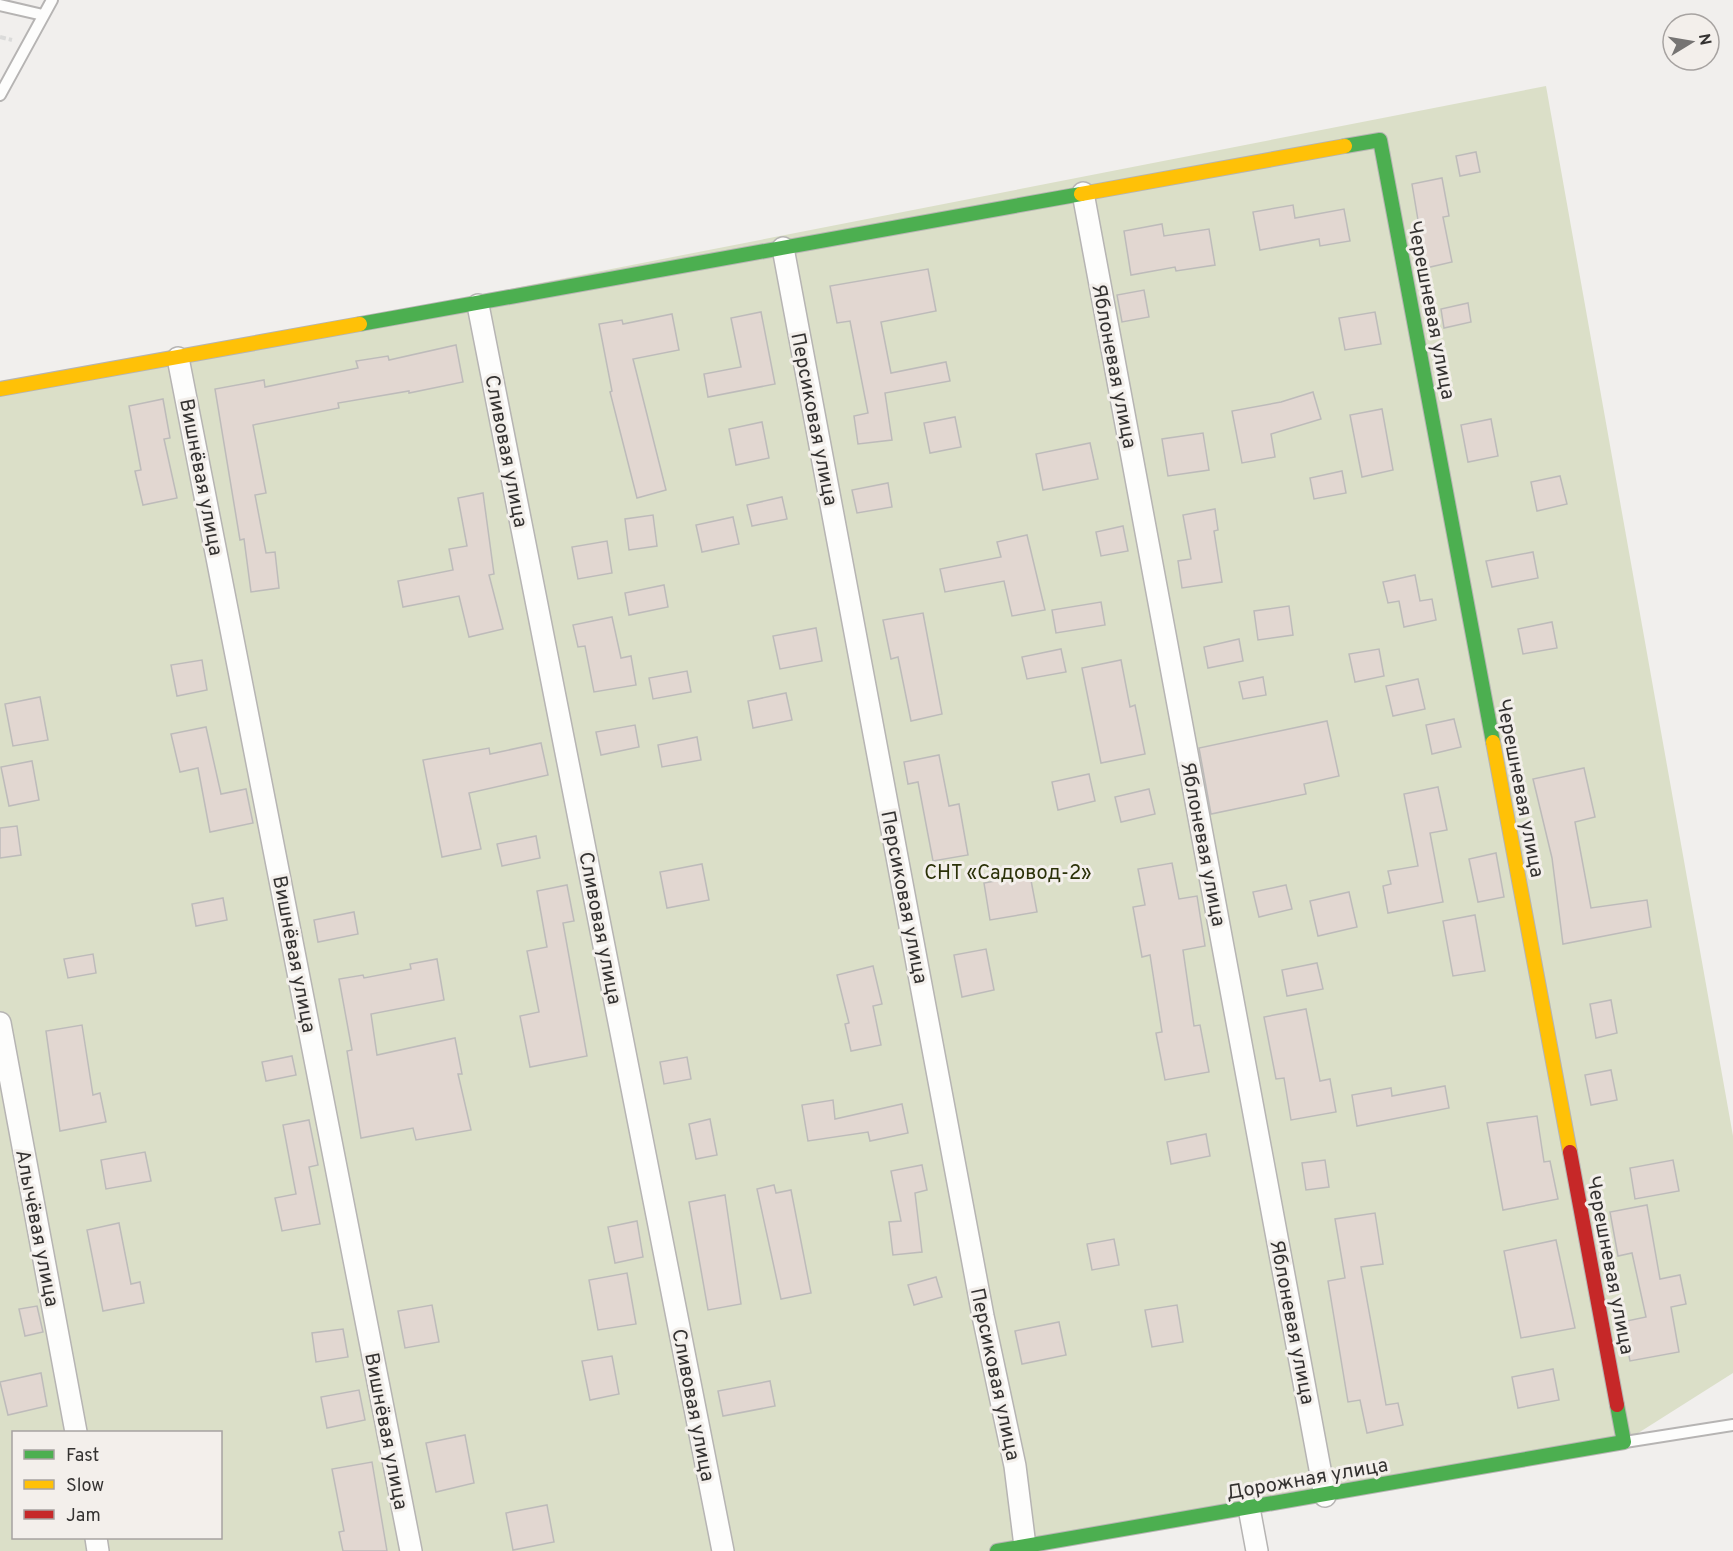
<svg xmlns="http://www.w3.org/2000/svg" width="1733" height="1551" font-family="Overpass,sans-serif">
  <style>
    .green { fill: #dbdfc8; fill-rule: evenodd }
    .building { fill: #e2d7d1; stroke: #bdbbba; stroke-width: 1.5 }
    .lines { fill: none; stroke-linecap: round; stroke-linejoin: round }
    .lane-casing { stroke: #b6b4b3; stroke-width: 14 }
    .street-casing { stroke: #b6b4b3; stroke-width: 24 }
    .fast-casing { stroke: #b6b4b3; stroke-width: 16 }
    .slow-casing { stroke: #b6b4b3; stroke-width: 16 }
    .jam-casing { stroke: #b6b4b3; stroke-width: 16 }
    .path { stroke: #dbdbda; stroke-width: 4; stroke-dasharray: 6 3; stroke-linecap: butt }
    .lane { stroke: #fdfdfc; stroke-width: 10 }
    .street { stroke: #fdfdfc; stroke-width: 21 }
    .fast { stroke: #4caf50; stroke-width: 14 }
    .slow { stroke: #ffc107; stroke-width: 14 }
    .jam { stroke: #c62828; stroke-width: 14 }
    .labels { text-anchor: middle; stroke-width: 6; stroke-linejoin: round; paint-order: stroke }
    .street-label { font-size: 20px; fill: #343231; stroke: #f3efeb }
    .park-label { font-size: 20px; fill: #2b3108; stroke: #f3efeb }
  </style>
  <rect width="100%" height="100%" fill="#f1efed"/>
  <path class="green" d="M1546 86 1733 1136V1373L1624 1442 997 1551H0V386L152 359ZM14 1432H220V1538H14Z"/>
  <g class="building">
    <path d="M1476 152 1480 172 1460 176 1456 156Z"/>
    <path d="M1442 178 1449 216 1443 217 1452 262 1426 268 1412 184Z"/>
    <path d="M1293 205 1295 218 1344 209 1350 241 1320 246 1319 239 1260 250 1253 212Z"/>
    <path d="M1162 224 1164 236 1209 229 1215 265 1176 271 1175 267 1131 275 1124 231Z"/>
    <path d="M928 269 936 311 881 322 891 373 946 362 950 381 885 393 892 440 858 444 854 416 868 413 850 321 837 323 830 286Z"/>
    <path d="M1144 290 1149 317 1122 322 1117 295Z"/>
    <path d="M1468 303 1471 322 1444 328 1441 309Z"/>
    <path d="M761 312 775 384 708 397 704 374 741 367 731 318Z"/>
    <path d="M1375 312 1381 344 1345 350 1339 318Z"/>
    <path d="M672 314 679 350 633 359 666 490 637 498 610 392 612 391 599 324 622 320 623 324Z"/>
    <path d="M456 345 463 382 409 393V391L338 403 339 408 253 425 266 493 255 495 266 553 275 552 279 588 251 592 244 539 240 540 215 389 264 380 265 387 358 368 356 361 388 356 389 360Z"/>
    <path d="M1313 392 1321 419 1271 434 1275 457 1242 463 1232 411 1281 402Z"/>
    <path d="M163 399 170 438 164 439 177 498 143 505 135 471 141 470 129 406Z"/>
    <path d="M1382 409 1393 470 1362 477 1350 415Z"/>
    <path d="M955 417 961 447 930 453 924 423Z"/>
    <path d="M1491 419 1498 456 1468 462 1461 425Z"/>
    <path d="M762 422 769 458 736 465 729 429Z"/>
    <path d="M1203 433 1209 470 1168 476 1162 439Z"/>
    <path d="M1090 443 1098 479 1043 490 1036 454Z"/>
    <path d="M1342 471 1346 493 1314 499 1310 478Z"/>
    <path d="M1560 476 1567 504 1537 511 1531 482Z"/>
    <path d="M888 483 892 507 857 513 852 490Z"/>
    <path d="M483 493 494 574 489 575 503 629 469 637 459 596 403 607 398 581 453 570 449 549 467 546 458 498Z"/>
    <path d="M782 497 787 519 752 526 747 505Z"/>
    <path d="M1215 509 1218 530 1214 531 1222 582 1182 588 1178 561 1191 559 1183 515Z"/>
    <path d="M653 515 657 546 629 550 625 519Z"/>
    <path d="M733 517 739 544 702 552 696 525Z"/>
    <path d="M1123 526 1128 551 1101 556 1096 532Z"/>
    <path d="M1027 535 1045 610 1012 616 1004 581 945 592 940 569 1001 557 997 542Z"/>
    <path d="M607 541 612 573 578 579 572 547Z"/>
    <path d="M1533 552 1538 578 1492 587 1486 561Z"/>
    <path d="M1415 575 1420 601 1432 599 1436 620 1404 627 1399 601 1388 603 1383 582Z"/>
    <path d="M664 585 668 607 629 615 625 593Z"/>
    <path d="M1101 602 1105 625 1056 633 1052 610Z"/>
    <path d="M1289 606 1293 635 1258 640 1254 611Z"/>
    <path d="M923 613 942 714 911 721 898 657 891 659 883 620Z"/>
    <path d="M612 617 621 658 631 656 636 685 594 692 585 646 578 647 573 625Z"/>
    <path d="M1552 622 1557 648 1523 654 1518 629Z"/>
    <path d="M816 628 822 661 780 669 773 636Z"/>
    <path d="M1239 639 1243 661 1208 668 1204 647Z"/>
    <path d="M1061 649 1066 672 1027 679 1022 657Z"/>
    <path d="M1379 649 1384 676 1355 682 1349 654Z"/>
    <path d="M202 660 207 690 177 696 171 665Z"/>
    <path d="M1121 660 1130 707 1135 705 1145 754 1101 763 1082 668Z"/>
    <path d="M687 671 691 692 653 699 649 678Z"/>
    <path d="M1263 677 1266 695 1243 699 1239 682Z"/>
    <path d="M1418 679 1425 709 1393 716 1386 686Z"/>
    <path d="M786 693 792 720 753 728 748 701Z"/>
    <path d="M40 697 48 740 13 746 5 704Z"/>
    <path d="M1454 719 1461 747 1432 754 1426 725Z"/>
    <path d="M1327 721 1339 776 1304 784 1306 794 1211 814 1199 748Z"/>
    <path d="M635 725 639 747 601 755 596 732Z"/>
    <path d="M206 727 221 794 246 789 253 823 210 832 198 768 180 772 171 734Z"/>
    <path d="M697 737 701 760 662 767 658 745Z"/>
    <path d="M541 743 548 775 469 793 481 849 442 857 423 760 489 748 490 754Z"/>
    <path d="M939 755 949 806 959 804 968 855 933 861 918 782 908 784 904 762Z"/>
    <path d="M32 761 39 800 9 806 1 767Z"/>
    <path d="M1584 768 1595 817 1575 822 1591 908 1647 900 1651 927 1563 944 1552 858 1533 779Z"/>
    <path d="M1089 774 1095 801 1058 810 1052 782Z"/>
    <path d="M1438 787 1447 830 1430 833 1443 902 1388 913 1383 886 1391 884 1388 871 1418 866 1404 794Z"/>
    <path d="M1149 789 1155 814 1121 822 1115 797Z"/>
    <path d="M17 826 21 855 0 858V828Z"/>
    <path d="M536 836 540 858 502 866 497 844Z"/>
    <path d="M1496 853 1504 897 1478 902 1469 859Z"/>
    <path d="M1172 863 1179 899 1197 896 1205 946 1183 950 1194 1026 1200 1025 1209 1072 1165 1080 1156 1033 1162 1032 1150 955 1142 957 1133 907 1145 905 1138 869Z"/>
    <path d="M702 864 709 900 667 908 660 872Z"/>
    <path d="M1030 875 1037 912 990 920 984 883Z"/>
    <path d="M567 885 574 921 563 923 587 1056 530 1067 520 1016 539 1012 527 951 547 947 537 891Z"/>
    <path d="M1286 885 1292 909 1259 917 1253 892Z"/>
    <path d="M1349 892 1357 927 1318 936 1310 901Z"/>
    <path d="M223 898 227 920 196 926 192 904Z"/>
    <path d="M354 912 358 934 318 942 314 920Z"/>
    <path d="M1475 915 1485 971 1453 976 1443 921Z"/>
    <path d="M986 949 994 990 962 997 954 955Z"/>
    <path d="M93 954 96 973 68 978 64 959Z"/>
    <path d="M437 959 444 1000 371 1014 377 1055 455 1038 462 1074H458L471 1130 416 1140 413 1128 361 1138 347 1051 352 1050 339 979 363 975 364 978 411 969 410 964Z"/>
    <path d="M1317 963 1323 989 1287 996 1282 970Z"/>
    <path d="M873 966 882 1004 873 1006 881 1045 851 1051 845 1024 849 1023 837 975Z"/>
    <path d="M1611 1000 1617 1033 1596 1038 1590 1004Z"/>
    <path d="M1306 1009 1320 1081 1330 1079 1336 1112 1291 1120 1284 1078 1276 1079 1264 1017Z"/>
    <path d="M82 1025 93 1095 100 1093 106 1122 60 1131 46 1031Z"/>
    <path d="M292 1056 296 1075 266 1081 262 1062Z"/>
    <path d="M687 1057 691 1079 664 1084 660 1062Z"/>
    <path d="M1611 1070 1617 1100 1591 1105 1585 1075Z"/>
    <path d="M1445 1086 1449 1108 1357 1126 1352 1095 1391 1088 1392 1096Z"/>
    <path d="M833 1100 835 1119 902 1104 908 1133 870 1141 868 1132 808 1141 802 1105Z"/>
    <path d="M1537 1116 1544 1162 1550 1161 1558 1199 1503 1210 1487 1123Z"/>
    <path d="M710 1119 717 1155 696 1159 689 1124Z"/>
    <path d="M309 1120 318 1165 309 1167 320 1224 282 1231 275 1198 296 1194 283 1125Z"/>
    <path d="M1206 1134 1210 1156 1171 1164 1167 1142Z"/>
    <path d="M145 1152 151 1181 106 1189 101 1160Z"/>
    <path d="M1325 1160 1329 1187 1306 1190 1302 1163Z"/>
    <path d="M1673 1160 1679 1191 1635 1199 1630 1168Z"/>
    <path d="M922 1165 927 1190 915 1193 922 1252 893 1255 889 1222 901 1221 891 1171Z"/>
    <path d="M774 1185 776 1193 791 1190 811 1293 781 1299 757 1189Z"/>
    <path d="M725 1195 741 1304 708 1310 689 1202Z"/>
    <path d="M1647 1205 1660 1279 1680 1275 1686 1304 1671 1307 1679 1352 1630 1361 1622 1322 1646 1317 1632 1253 1618 1256 1610 1212Z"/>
    <path d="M1375 1213 1383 1264 1361 1267 1386 1405 1398 1403 1403 1425 1367 1433 1360 1400 1348 1402 1328 1281 1345 1278 1335 1219Z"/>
    <path d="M637 1221 643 1257 615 1263 608 1227Z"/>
    <path d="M119 1223 131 1284 140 1282 144 1303 103 1311 87 1230Z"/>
    <path d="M1114 1239 1119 1265 1092 1270 1087 1244Z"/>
    <path d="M1556 1240 1575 1328 1521 1338 1504 1251Z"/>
    <path d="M627 1273 636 1324 598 1330 589 1280Z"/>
    <path d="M936 1277 942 1297 914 1305 908 1285Z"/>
    <path d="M432 1305 439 1342 405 1348 398 1311Z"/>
    <path d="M1177 1305 1183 1342 1152 1347 1145 1310Z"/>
    <path d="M37 1306 43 1332 25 1336 19 1309Z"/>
    <path d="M1059 1322 1066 1355 1022 1364 1015 1331Z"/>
    <path d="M343 1329 348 1357 316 1362 312 1333Z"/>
    <path d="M612 1356 619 1394 590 1400 582 1361Z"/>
    <path d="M1553 1369 1559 1400 1518 1408 1512 1377Z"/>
    <path d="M41 1373 47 1406 8 1415 0 1382Z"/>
    <path d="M770 1381 775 1406 723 1416 718 1391Z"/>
    <path d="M359 1390 365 1420 327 1428 321 1397Z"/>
    <path d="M465 1435 474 1483 436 1492 426 1443Z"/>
    <path d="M372 1462 387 1551H343L339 1532 344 1531 332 1469Z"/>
    <path d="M547 1505 554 1542 513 1550 506 1513Z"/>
  </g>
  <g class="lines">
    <defs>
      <g id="lane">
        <path d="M0 5 43 15"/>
        <path d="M0 95 52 0"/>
        <path d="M1625 1442 1733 1425"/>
      </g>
      <g id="street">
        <path d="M1083 193 1325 1496"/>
        <path d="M783 248 983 1316 1015 1466 1025 1546"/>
        <path d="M478 305 723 1551"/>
        <path d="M178 358 411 1551"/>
        <path d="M0 1023 76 1432"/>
        <path d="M1249 1508 1257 1551"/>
        <path d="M96 1538 98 1551"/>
      </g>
      <g id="fast">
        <path d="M1345 146 1380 140 1493 742"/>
        <path d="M360 324 1081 194"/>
        <path d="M997 1551 1624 1442 1617 1405"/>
      </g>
      <g id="slow">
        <path d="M1081 194 1345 146"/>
        <path d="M0 389 360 324"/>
        <path d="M1493 742 1570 1152"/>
      </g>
      <path id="jam" d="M1570 1152 1617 1405"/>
    </defs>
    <use href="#lane" class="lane-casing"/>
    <use href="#street" class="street-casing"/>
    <use href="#fast" class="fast-casing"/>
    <use href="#slow" class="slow-casing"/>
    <use href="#jam" class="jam-casing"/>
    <path class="path" d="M0 37 12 40"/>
    <use href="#lane" class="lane"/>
    <use href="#street" class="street"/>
    <use href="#fast" class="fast"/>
    <use href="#slow" class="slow"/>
    <use href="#jam" class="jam"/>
  </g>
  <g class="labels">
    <g class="street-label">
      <text transform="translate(1432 310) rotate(79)" y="7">Черешневая улица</text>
      <text transform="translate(1115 366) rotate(79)" y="7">Яблоневая улица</text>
      <text transform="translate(815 419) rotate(79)" y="7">Персиковая улица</text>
      <text transform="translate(507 451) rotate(79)" y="7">Сливовая улица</text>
      <text transform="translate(202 477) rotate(79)" y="7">Вишнёвая улица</text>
      <text transform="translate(1521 788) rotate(79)" y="7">Черешневая улица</text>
      <text transform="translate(1204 844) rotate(79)" y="7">Яблоневая улица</text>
      <text transform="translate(905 897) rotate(79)" y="7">Персиковая улица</text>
      <text transform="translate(601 928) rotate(79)" y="7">Сливовая улица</text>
      <text transform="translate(295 954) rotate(79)" y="7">Вишнёвая улица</text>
      <text transform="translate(38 1228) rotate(79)" y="7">Алычёвая улица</text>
      <text transform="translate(1611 1265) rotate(79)" y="7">Черешневая улица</text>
      <text transform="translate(1293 1322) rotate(79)" y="7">Яблоневая улица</text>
      <text transform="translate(996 1374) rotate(78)" y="7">Персиковая улица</text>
      <text transform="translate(694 1405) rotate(79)" y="7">Сливовая улица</text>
      <text transform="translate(387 1431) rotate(79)" y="7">Вишнёвая улица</text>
      <text transform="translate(1307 1478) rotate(-10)" y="7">Дорожная улица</text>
    </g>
    <g class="park-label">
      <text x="1008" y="879">СНТ «Садовод-2»</text>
    </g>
  </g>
  <rect x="12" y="1431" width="210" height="108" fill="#f3efeb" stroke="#a7a3a1" stroke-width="1.5"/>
  <rect x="24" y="1450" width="30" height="9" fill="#4caf50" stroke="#a7a3a1" stroke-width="1.5"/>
  <text x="66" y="1461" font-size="18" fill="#343231">Fast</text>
  <rect x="24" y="1480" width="30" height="9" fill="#ffc107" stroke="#a7a3a1" stroke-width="1.5"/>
  <text x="66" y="1491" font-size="18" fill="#343231">Slow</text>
  <rect x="24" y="1510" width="30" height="9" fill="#c62828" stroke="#a7a3a1" stroke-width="1.5"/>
  <text x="66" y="1521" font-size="18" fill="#343231">Jam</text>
  <g transform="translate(1691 42) rotate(79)"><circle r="28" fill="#f3efeb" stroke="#a7a3a1" stroke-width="1.5"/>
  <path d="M0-4.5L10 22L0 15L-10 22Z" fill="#767473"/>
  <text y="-9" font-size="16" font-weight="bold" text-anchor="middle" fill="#343231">N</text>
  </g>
</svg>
